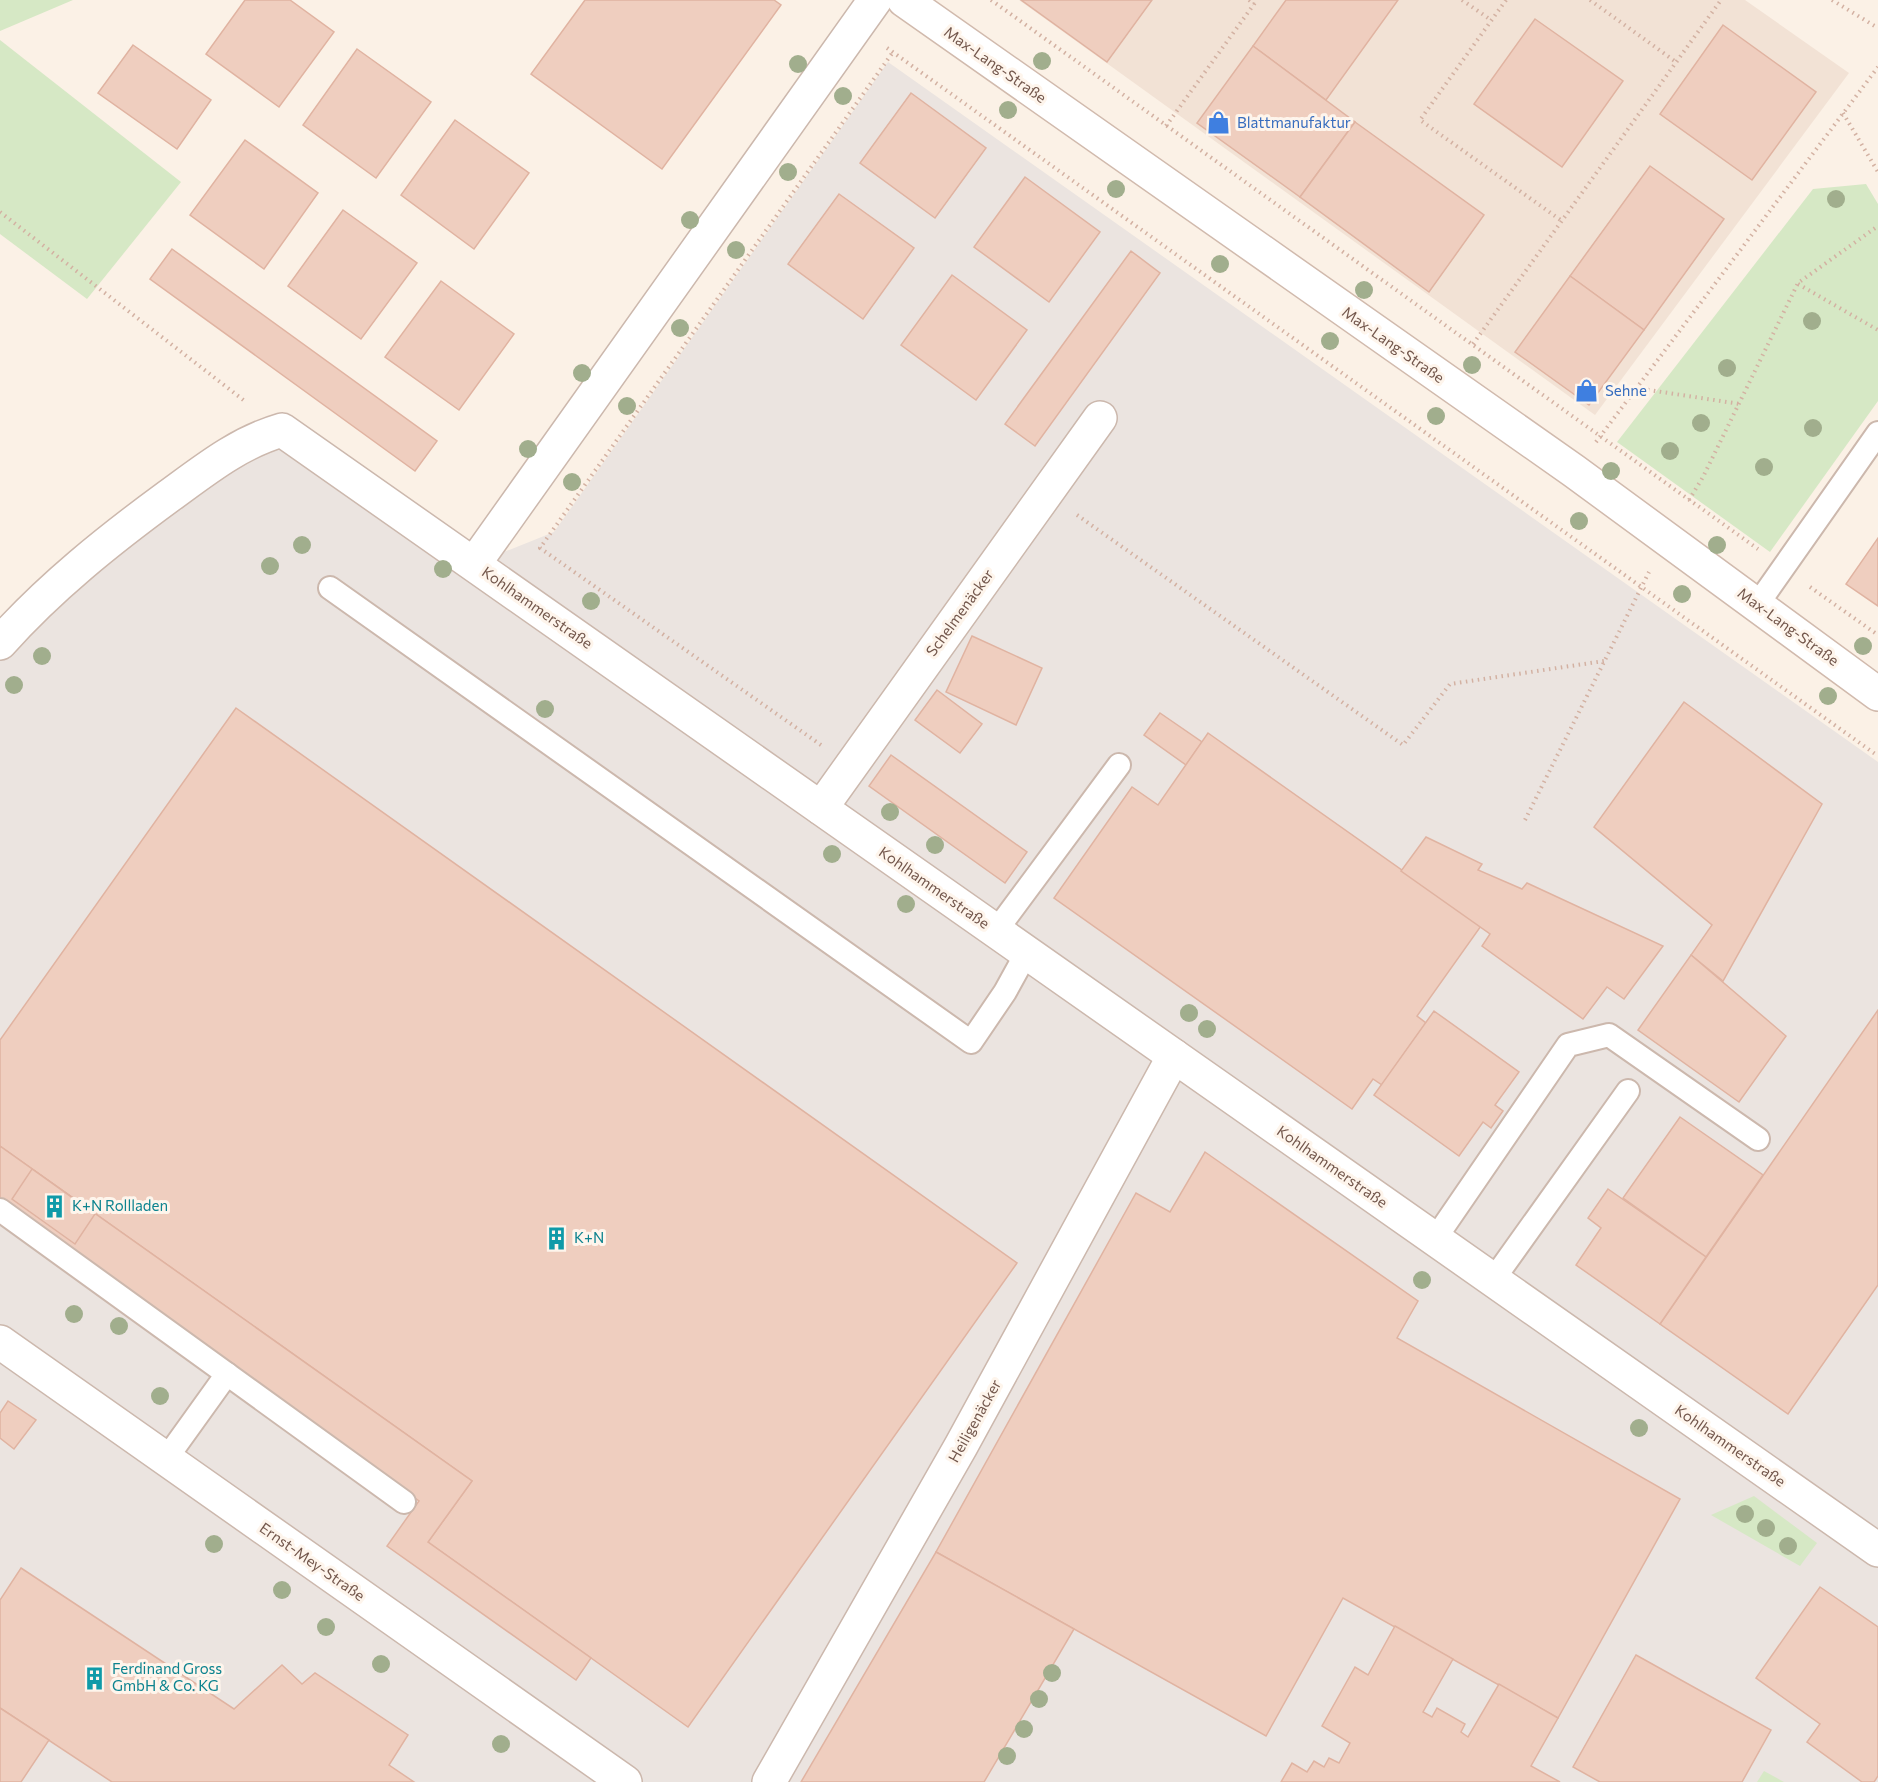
<svg xmlns="http://www.w3.org/2000/svg" width="1878" height="1782" font-family="Commissioner,sans-serif">
  <style>
    .residential { fill: #f2e2d5 }
    .industrial { fill: #ebe4e0 }
    .green { fill: #d6e8c5 }
    .building { fill: #efcebf; stroke: #e0b3a1; stroke-width: 1.5 }
    .lines { fill: none; stroke-linecap: round; stroke-linejoin: round }
    .lane-casing { stroke: #ccb8ad; stroke-width: 26 }
    .street-casing { stroke: #ccb8ad; stroke-width: 36 }
    .secondary-casing { stroke: #d1baad; stroke-width: 36 }
    .path { stroke: #d3b1a2; stroke-width: 4; stroke-dasharray: 1.5 4.5; stroke-linecap: butt }
    .lane { stroke: #fff; stroke-width: 22 }
    .street { stroke: #fff; stroke-width: 33 }
    .secondary { stroke: #fff; stroke-width: 33 }
    .tree { fill: #a1ae8d }
    .labels { text-anchor: middle; stroke-width: 6; stroke-linejoin: round; paint-order: stroke }
    .street-label { font-size: 15px; fill: #73574c; stroke: #fef5ec }
    .shop-label { font-size: 15px; fill: #366cbe; stroke: #fef5ec; text-anchor: start }
    .culture-label { font-size: 15px; fill: #0d838f; stroke: #fef5ec; text-anchor: start }
  </style>
  <rect width="100%" height="100%" fill="#fbf1e6"/>
  <path class="residential" d="M1019 0H1745L1849 73 1595 415Z"/>
  <path class="industrial" d="M888 62 1878 762V1782H0V643L282 430 474 564 554 532Z"/>
  <g class="green">
    <path d="M0 0H73L0 31Z"/>
    <path d="M0 40 181 182 87 299 0 234Z"/>
    <path d="M1866 184 1878 204V401L1770 552 1617 442 1813 189Z"/>
    <path d="M1754 1496 1817 1543 1800 1566 1711 1515Z"/>
    <path d="M1764 1771 1784 1782H1757Z"/>
  </g>
  <g class="building">
    <path d="M245 0H290L334 32 279 107 206 54Z"/>
    <path d="M585 0H774L781 5 662 169 531 74Z"/>
    <path d="M1021 0H1152L1107 62Z"/>
    <path d="M1286 0H1398L1326 100 1253 46Z"/>
    <path d="M1535 19 1623 81 1562 167 1474 104Z"/>
    <path d="M1723 25 1816 92 1752 180 1660 114Z"/>
    <path d="M133 45 211 100 177 149 98 93Z"/>
    <path d="M1253 46 1355 122 1300 197 1197 123Z"/>
    <path d="M357 49 431 102 376 178 303 125Z"/>
    <path d="M911 93 986 148 935 218 860 163Z"/>
    <path d="M455 120 529 173 474 249 401 195Z"/>
    <path d="M1355 122 1484 215 1429 292 1300 197Z"/>
    <path d="M245 140 318 193 264 269 190 215Z"/>
    <path d="M1650 166 1724 219 1644 330 1570 276Z"/>
    <path d="M1025 177 1100 232 1049 302 974 247Z"/>
    <path d="M839 194 914 248 863 319 788 264Z"/>
    <path d="M343 210 417 263 361 339 288 286Z"/>
    <path d="M172 249 437 441 415 471 150 279Z"/>
    <path d="M1131 251 1160 273 1035 446 1005 424Z"/>
    <path d="M952 275 1027 330 976 400 901 345Z"/>
    <path d="M1570 276 1644 330 1589 405 1515 352Z"/>
    <path d="M441 281 514 334 459 410 385 357Z"/>
    <path d="M1878 538V606L1846 584Z"/>
    <path d="M972 636 1042 668 1016 725 946 692Z"/>
    <path d="M937 690 982 724 960 753 915 720Z"/>
    <path d="M1684 702 1822 804 1723 981 1691 955 1712 925 1594 827Z"/>
    <path d="M236 708 1017 1263 688 1727 428 1542 472 1481 0 1146V1040Z"/>
    <path d="M1160 713 1202 742 1186 765 1144 735Z"/>
    <path d="M1208 733 1481 926 1417 1016 1426 1023 1382 1085 1373 1079 1352 1109 1054 898 1132 787 1158 805Z"/>
    <path d="M891 755 1027 852 1005 883 869 786Z"/>
    <path d="M1426 837 1482 864 1478 870 1522 889 1527 883 1663 946 1624 999 1607 987 1583 1019 1482 946 1490 934 1401 871Z"/>
    <path d="M1691 955 1786 1036 1739 1102 1638 1030Z"/>
    <path d="M1878 1010V1285L1788 1414 1660 1324Z"/>
    <path d="M1434 1011 1519 1072 1495 1105 1503 1111 1491 1128 1483 1122 1459 1156 1374 1095Z"/>
    <path d="M1680 1117 1763 1175 1706 1257 1623 1198Z"/>
    <path d="M0 1146 472 1481 428 1542 591 1658 576 1680 387 1546 419 1501 0 1203Z"/>
    <path d="M1205 1152 1418 1301 1397 1338 1680 1499 1558 1718 1343 1598 1266 1736 936 1552 1136 1193 1170 1212Z"/>
    <path d="M32 1169 95 1214 75 1244 12 1199Z"/>
    <path d="M1608 1189 1706 1257 1660 1324 1576 1265 1601 1228 1588 1218Z"/>
    <path d="M8 1401 36 1420 14 1449 0 1438V1413Z"/>
    <path d="M936 1552 1074 1629 984 1782H801Z"/>
    <path d="M21 1568 234 1709 282 1665 302 1684 315 1673 408 1735 389 1765 414 1782H112L0 1708V1600Z"/>
    <path d="M1820 1587 1878 1627V1776L1874 1782H1862L1807 1742 1820 1724 1756 1678Z"/>
    <path d="M1395 1626 1453 1659 1423 1712 1432 1717 1437 1708 1465 1724 1461 1732 1468 1737 1499 1684 1558 1718 1531 1766 1560 1782H1281L1292 1763 1307 1772 1314 1761 1324 1767 1329 1758 1339 1763 1350 1743 1322 1726 1355 1667 1368 1675Z"/>
    <path d="M1636 1655 1771 1730 1742 1782H1600L1573 1767Z"/>
    <path d="M0 1708 49 1740 21 1782H0Z"/>
  </g>
  <g class="lines">
    <defs>
      <g id="lane">
        <path d="M330 588 971 1042 1005 992 1027 952"/>
        <path d="M1757 605 1878 433"/>
        <path d="M996 931 1119 765"/>
        <path d="M0 1210 404 1502"/>
        <path d="M1435 1239 1568 1045 1609 1035 1758 1139"/>
        <path d="M1493 1280 1628 1091"/>
        <path d="M166 1459 227 1374"/>
      </g>
      <g id="street">
        <path d="M474 564 875 0"/>
        <path d="M0 643C50 587 109 540 169 496 206 469 238 443 282 430L1878 1550"/>
        <path d="M821 808 1100 418"/>
        <path d="M0 1342 625 1782"/>
        <path d="M769 1782 961 1446 1174 1056"/>
      </g>
      <path id="secondary" d="M904 0 1574 471 1878 694"/>
    </defs>
    <use href="#lane" class="lane-casing"/>
    <use href="#street" class="street-casing"/>
    <use href="#secondary" class="secondary-casing"/>
    <g class="path">
      <path d="M991 0 1758 549"/>
      <path d="M1249 0 1254 4"/>
      <path d="M1462 0 1491 20"/>
      <path d="M1506 0 1420 120 1562 221"/>
      <path d="M1590 0 1676 62"/>
      <path d="M1832 0 1878 28"/>
      <path d="M887 48 1878 756"/>
      <path d="M1843 113 1878 172"/>
      <path d="M1166 126 1257 0"/>
      <path d="M0 212 246 402"/>
      <path d="M1798 284 1878 330"/>
      <path d="M1473 344 1721 0"/>
      <path d="M1636 388 1740 404"/>
      <path d="M1596 442 1878 67"/>
      <path d="M1689 500 1703 477 1798 283 1878 226"/>
      <path d="M1077 515 1403 745 1450 684 1604 661"/>
      <path d="M1810 587 1878 635"/>
      <path d="M821 745 540 548 893 52"/>
      <path d="M1525 820 1649 572"/>
    </g>
    <use href="#lane" class="lane"/>
    <use href="#street" class="street"/>
    <use href="#secondary" class="secondary"/>
  </g>
  <g class="tree">
    <circle cx="1042" cy="61" r="9"/>
    <circle cx="798" cy="64" r="9"/>
    <circle cx="843" cy="96" r="9"/>
    <circle cx="1008" cy="110" r="9"/>
    <circle cx="788" cy="172" r="9"/>
    <circle cx="1116" cy="189" r="9"/>
    <circle cx="1836" cy="199" r="9"/>
    <circle cx="690" cy="220" r="9"/>
    <circle cx="736" cy="250" r="9"/>
    <circle cx="1220" cy="264" r="9"/>
    <circle cx="1364" cy="290" r="9"/>
    <circle cx="1812" cy="321" r="9"/>
    <circle cx="680" cy="328" r="9"/>
    <circle cx="1330" cy="341" r="9"/>
    <circle cx="1472" cy="365" r="9"/>
    <circle cx="1727" cy="368" r="9"/>
    <circle cx="582" cy="373" r="9"/>
    <circle cx="627" cy="406" r="9"/>
    <circle cx="1436" cy="416" r="9"/>
    <circle cx="1701" cy="423" r="9"/>
    <circle cx="1813" cy="428" r="9"/>
    <circle cx="528" cy="449" r="9"/>
    <circle cx="1670" cy="451" r="9"/>
    <circle cx="1764" cy="467" r="9"/>
    <circle cx="1611" cy="471" r="9"/>
    <circle cx="572" cy="482" r="9"/>
    <circle cx="1579" cy="521" r="9"/>
    <circle cx="302" cy="545" r="9"/>
    <circle cx="1717" cy="545" r="9"/>
    <circle cx="270" cy="566" r="9"/>
    <circle cx="443" cy="569" r="9"/>
    <circle cx="1682" cy="594" r="9"/>
    <circle cx="591" cy="601" r="9"/>
    <circle cx="1863" cy="646" r="9"/>
    <circle cx="42" cy="656" r="9"/>
    <circle cx="14" cy="685" r="9"/>
    <circle cx="1828" cy="696" r="9"/>
    <circle cx="545" cy="709" r="9"/>
    <circle cx="890" cy="812" r="9"/>
    <circle cx="935" cy="845" r="9"/>
    <circle cx="832" cy="854" r="9"/>
    <circle cx="906" cy="904" r="9"/>
    <circle cx="1189" cy="1013" r="9"/>
    <circle cx="1207" cy="1029" r="9"/>
    <circle cx="1422" cy="1280" r="9"/>
    <circle cx="74" cy="1314" r="9"/>
    <circle cx="119" cy="1326" r="9"/>
    <circle cx="160" cy="1396" r="9"/>
    <circle cx="1639" cy="1428" r="9"/>
    <circle cx="1745" cy="1514" r="9"/>
    <circle cx="1766" cy="1528" r="9"/>
    <circle cx="214" cy="1544" r="9"/>
    <circle cx="1788" cy="1546" r="9"/>
    <circle cx="282" cy="1590" r="9"/>
    <circle cx="326" cy="1627" r="9"/>
    <circle cx="381" cy="1664" r="9"/>
    <circle cx="1052" cy="1673" r="9"/>
    <circle cx="1039" cy="1699" r="9"/>
    <circle cx="1024" cy="1729" r="9"/>
    <circle cx="501" cy="1744" r="9"/>
    <circle cx="1007" cy="1756" r="9"/>
  </g>
  <defs>
    <symbol id="shop-bare" viewBox="-9 -9 18 18"><path d="M-5-2.5h2.3a2.7 3.5 0 0 1 5.4 0H5L5.5 6h-11ZM-1.5-2.5h3a1.5 2.3 0 0 0-3 0Z" fill="#3f7fe0" stroke="#fef5ec" stroke-width="2.5" paint-order="stroke"/></symbol>
    <symbol id="building-bare" viewBox="-9 -9 18 18"><path d="M-4-6H4V6H1V3H-1V6H-4ZM-2.5-4.3h1.7v1.8h-1.7ZM.8-4.3h1.7v1.8H.8ZM-2.5-1h1.7V.8h-1.7ZM.8-1h1.7V.8H.8Z" fill="#0f9aa8" stroke="#fef5ec" stroke-width="2.5" paint-order="stroke"/></symbol>
  </defs>
  <g fill-rule="evenodd">
    <use href="#shop-bare" x="1202" y="106" width="33" height="33"/>
    <use href="#shop-bare" x="1570" y="374" width="33" height="33"/>
    <use href="#building-bare" x="38" y="1190" width="33" height="33"/>
    <use href="#building-bare" x="540" y="1222" width="33" height="33"/>
    <use href="#building-bare" x="78" y="1662" width="33" height="33"/>
  </g>
  <g class="labels">
    <g class="street-label">
      <text transform="translate(995 65) rotate(35)" y="5">Max-Lang-Straße</text>
      <text transform="translate(1393 345) rotate(35)" y="5">Max-Lang-Straße</text>
      <text transform="translate(537 608) rotate(35)" y="5">Kohlhammerstraße</text>
      <text transform="translate(960 613) rotate(-54)" y="5">Schelmenäcker</text>
      <text transform="translate(1788 627) rotate(36)" y="5">Max-Lang-Straße</text>
      <text transform="translate(934 888) rotate(35)" y="5">Kohlhammerstraße</text>
      <text transform="translate(1332 1167) rotate(35)" y="5">Kohlhammerstraße</text>
      <text transform="translate(975 1421) rotate(-61)" y="5">Heiligenäcker</text>
      <text transform="translate(1730 1446) rotate(35)" y="5">Kohlhammerstraße</text>
      <text transform="translate(312 1562) rotate(35)" y="5">Ernst-Mey-Straße</text>
    </g>
    <g class="shop-label">
      <text x="1237" y="128">Blattmanufaktur</text>
      <text x="1605" y="396">Sehne</text>
    </g>
    <g class="culture-label">
      <text x="72" y="1211">K+N Rollladen</text>
      <text x="574" y="1243">K+N</text>
      <text x="112" y="1674">Ferdinand Gross<tspan x="112" dy="17">GmbH &amp; Co. KG</tspan></text>
    </g>
  </g>
</svg>
